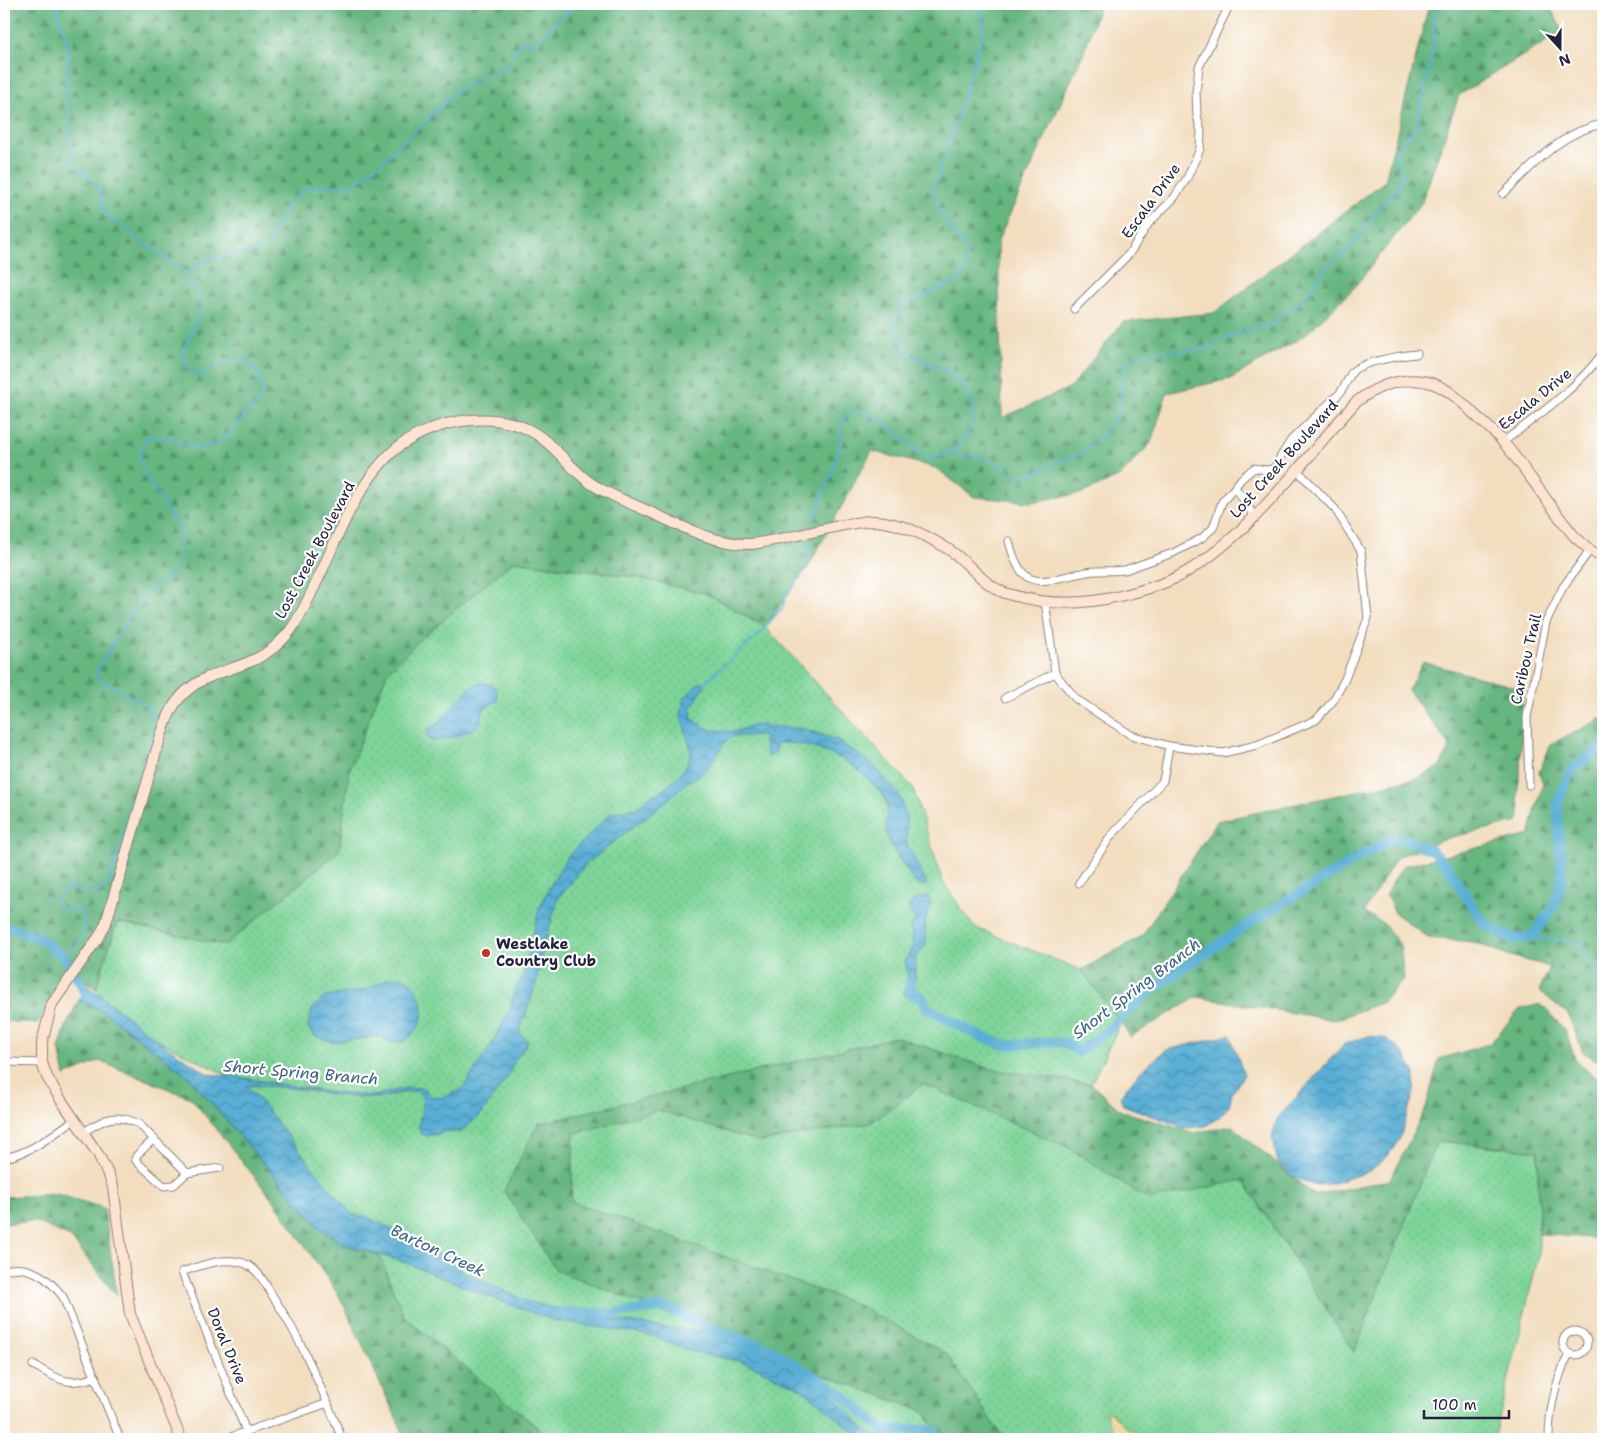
<svg xmlns="http://www.w3.org/2000/svg" width="1607" height="1443" font-family="'Shantell Sans',sans-serif">
  <style>
    .green { fill: url(#green-dots); stroke: #507b6a }
    .forest { fill: url(#forest-firs); stroke: #446c5e }
    .sand { fill: url(#sand-dots); stroke: #887e6c }
    .water { fill: url(#water-waves); stroke: #3d6888 }
    .lines { fill: none; stroke-linecap: round; stroke-linejoin: round }
    .stream { stroke: #58aed4; stroke-width: 2 }
    .river { stroke: #58aed4; stroke-width: 10 }
    .street-casing { stroke: #8a807c; stroke-width: 9 }
    .secondary-casing { stroke: #8a807c; stroke-width: 12 }
    .street { stroke: #fff; stroke-width: 7 }
    .secondary { stroke: #fde4d1; stroke-width: 10 }
    .poi-dot { fill: #c8321e; stroke: #fff; stroke-width: 2 }
    .labels { text-anchor: middle; stroke-width: 4.5; stroke-linejoin: round; paint-order: stroke }
    .street-label { font-size: 15px; fill: #22223b; stroke: #fff }
    .poi-label { font-size: 15px; font-weight: bold; fill: #22223b; stroke: #fff; text-anchor: start }
    .water-label { font-size: 16px; font-style: italic; fill: #3a6180; stroke: #fff }
  </style>
  <defs>
    <pattern id="green-dots" width="8" height="8" patternUnits="userSpaceOnUse" patternTransform="scale(1.25)"><rect width="8" height="8" fill="#7dd498"/><path d="M2 2h.1M6 6h.1" fill="none" stroke="#6cb684" stroke-width="1.8" stroke-linecap="round"/></pattern>
    <pattern id="forest-firs" width="22" height="20" patternUnits="userSpaceOnUse" patternTransform="scale(1.25)"><rect width="22" height="20" fill="#66b680"/><path d="M5 1l3.5 6h-7zM16 11l3.5 6h-7z" fill="#54946a"/></pattern>
    <pattern id="sand-dots" width="8" height="8" patternUnits="userSpaceOnUse" patternTransform="scale(1.25)"><rect width="8" height="8" fill="#eeda9e"/><path d="M2 2h.1M6 6h.1" fill="none" stroke="#ccbb89" stroke-width="1.8" stroke-linecap="round"/></pattern>
    <pattern id="water-waves" width="16" height="10" patternUnits="userSpaceOnUse" patternTransform="scale(1.25)"><rect width="16" height="10" fill="#58aed4"/><path d="M0 5q4-4 8 0t8 0" fill="none" stroke="#488dad"/></pattern>
  </defs>
  <rect width="100%" height="100%" fill="#fff"/>
  <filter id="ink" filterUnits="userSpaceOnUse"><feTurbulence type="fractalNoise" baseFrequency=".02" numOctaves="2"/><feDisplacementMap in="SourceGraphic" scale="10" xChannelSelector="R" yChannelSelector="G"/><feConvolveMatrix kernelMatrix="1 2 1 2 8 2 1 2 1" color-interpolation-filters="sRGB"/></filter>
  <filter id="wash" filterUnits="userSpaceOnUse"><feTurbulence type="fractalNoise" baseFrequency=".0096" numOctaves="4" result="noise"/><feDisplacementMap in="SourceGraphic" scale="20" xChannelSelector="R" yChannelSelector="G"/><feGaussianBlur stdDeviation="1.12" result="paint"/><feColorMatrix in="noise" values="0 0 0 0 0 0 0 0 0 0 0 0 0 0 0 0 0 1.4 0 .05"/><feComposite in="paint" operator="in"/></filter>
  <g filter="url(#wash)">
    <rect width="100%" height="100%" fill="#f2ddbe"/>
    <g class="green">
      <path d="M513 561 635 577 707 594 765 627 913 788 943 882 974 927 1081 970 1121 1022 1091 1084 990 1069 897 1037 538 1124 504 1191 818 1373 923 1411 943 1439H521L349 1299 246 1085 154 1038 106 1001 96 989 117 922 225 945 339 851 349 771 387 673 423 637Z"/>
      <path d="M931 1064 1265 1182 1343 1219 1437 1141 1538 1151 1539 1254 1494 1439H965L925 1369 543 1216 564 1125Z"/>
    </g>
    <g class="forest">
      <path d="M4 4H1100L1084 52 998 240 1002 418 1071 387 1123 322 1214 313 1385 181 1429 4H1548L1563 31 1459 95 1422 202 1352 290 1304 336 1230 379 1167 393 1151 443 1120 476 1083 493 1031 502 974 497 936 468 872 451 808 567 765 627 707 594 635 577 513 561 423 637 387 673 349 771 339 851 225 945 117 922 96 989 68 968 37 1024 4 1021Z"/>
      <path d="M1423 662 1523 689 1520 774 1517 795 1520 806 1518 822 1448 838 1397 857 1364 912 1384 924 1400 945 1404 978 1383 1002 1335 1020 1197 997 1130 1037 1121 1022 1081 970 1142 936 1217 821 1418 778 1440 766 1450 746 1408 690Z"/>
      <path d="M1603 718V1064L1583 1052 1568 1014 1539 991 1550 967 1511 956 1473 942 1429 938 1395 913 1386 894 1403 866 1530 835 1532 822 1543 784 1539 772 1551 744Z"/>
      <path d="M79 1000 103 1011 188 1076 320 1228 342 1244 379 1255 404 1316 551 1439H406L340 1297 275 1202 191 1098 99 1061 65 1076 59 1049 66 1026Z"/>
      <path d="M1541 1004 1565 1030 1576 1061 1603 1084V1239L1539 1234 1538 1151 1437 1141 1354 1352 1243 1180 1149 1200 1069 1148 923 1084 871 1123 759 1142 658 1110 574 1134 571 1201 854 1303 946 1353 1004 1439H943L923 1411 818 1373 556 1270 504 1191 538 1124 897 1037 990 1069 1091 1084 1121 1111 1194 1133 1232 1126 1314 1195 1390 1180 1426 1107 1439 1059 1489 1044 1520 1009Z"/>
      <path d="M57 1194 104 1208 117 1296 70 1237 34 1221 4 1224V1197Z"/>
    </g>
    <path class="sand" d="M1107 1411 1112 1413 1128 1429 1136 1431 1139 1436V1439H1124L1119 1437 1107 1419Z"/>
    <g class="water">
      <path d="M483 683C495 685 499 689 497 701L484 708C483 712 482 719 479 723 473 733 438 744 428 739L426 732 428 729 441 722 445 715 472 686Z"/>
      <path d="M699 683H704L705 685 692 707 691 718 708 729 731 732 758 725 804 729 837 740 873 765 898 793 906 813V842L927 884 918 886C910 875 887 843 886 831 884 817 892 808 882 794 875 785 859 770 849 763 834 753 794 739 776 744V752L768 757 765 748 764 735 733 736 725 742 710 765 702 773 686 783 665 802 588 862 580 871 558 899 543 947 536 984 519 1033 526 1039 528 1042 515 1060 507 1078 480 1115 459 1133C446 1126 435 1140 421 1134L419 1127 423 1097 418 1091C402 1091 388 1098 372 1098 330 1098 288 1083 246 1086L255 1095C288 1135 318 1176 353 1215L365 1216 423 1244 466 1273 529 1302 589 1316 657 1327 714 1332 768 1349 816 1380 843 1406 866 1431 892 1439H863L800 1388 747 1363 690 1351 654 1336 553 1320 492 1298 404 1262 342 1244 320 1228 188 1076 103 1011 79 1000 87 985 154 1038 208 1074 244 1078 335 1093 373 1096 411 1087 425 1089 430 1096 441 1098 461 1090 465 1085 490 1047 510 1010 514 993 524 973 539 909 553 881 569 855 610 814 636 808 649 797 661 791 675 780 684 769 691 756 690 746 681 716 682 707 684 698Z"/>
      <path d="M928 896 931 906 925 921 926 945 915 957V980L912 988 913 994 904 995 908 975 905 960C912 950 915 940 910 928L916 918 911 915 908 907 914 900Z"/>
      <path d="M402 977C412 980 424 1000 423 1012 423 1026 406 1047 390 1042 387 1041 383 1037 380 1036L333 1042 314 1036 310 1031 308 1025 313 1007 325 997 365 990 390 978Z"/>
      <path d="M1230 1035 1244 1075 1232 1093 1229 1106 1219 1117 1206 1126 1185 1128 1123 1105 1120 1096 1138 1074 1166 1050Z"/>
      <path d="M1369 1036 1388 1039 1405 1055 1415 1074 1414 1092 1400 1138 1388 1156 1370 1171 1331 1184 1313 1185 1294 1177 1278 1163 1272 1137 1277 1119 1344 1044Z"/>
    </g>
    <g class="lines">
      <g class="stream">
        <path d="M63 4 57 9 68 47 67 84 73 164 99 186 104 213 186 273"/>
        <path d="M950 453 985 458 1019 477 1033 474 1054 463 1076 457 1102 436 1119 413 1123 371 1128 360 1137 354 1207 348 1243 331 1268 326 1305 299 1327 265 1350 249 1381 206 1399 188 1402 175 1395 154 1400 144 1416 127 1434 46V4"/>
        <path d="M815 519 839 451 841 422 849 413C854 413 860 412 865 413 891 420 907 446 930 459L950 453 958 447 970 429 973 413 968 394 950 372 911 356 898 337 894 317 902 305 957 282 966 266 968 253 939 211 933 189 951 137 983 33 982 4"/>
        <path d="M702 685 759 634 783 607 785 597 802 575 810 547"/>
        <path d="M1532 937 1579 942 1603 982"/>
        <path d="M66 959C79 942 91 934 81 912L61 908 57 905V897L67 888 97 892 109 883 156 721 145 704 101 680 97 671 141 597 168 577 178 564 182 552 180 531 143 471 140 450 147 437 166 438 197 448 223 441 263 396 258 373 249 363 231 361 198 375 187 367 182 354 202 308 186 273 206 259 254 252 269 243 288 206 303 190 320 185 353 186 395 150 456 91 475 81 507 67 520 41 534 44 548 29 578 4"/>
      </g>
      <g class="river">
        <path d="M1437 856 1447 866 1484 924 1514 939 1532 937 1553 908 1562 880 1557 804 1571 770 1603 746"/>
        <path d="M4 926 40 938 66 959 88 996 93 1000"/>
        <path d="M910 982 911 994 922 997 927 1008 979 1036 1005 1045 1050 1042 1065 1043 1079 1052 1107 1031 1152 990 1253 921 1387 841 1404 839 1432 850"/>
        <path d="M563 1312 610 1314 666 1307 700 1324 772 1350 840 1393 883 1430H932L937 1439"/>
      </g>
    </g>
  </g>
  <g filter="url(#ink)">
    <g class="lines">
      <defs>
        <g id="street">
          <path d="M1503 194C1533 166 1561 131 1603 124"/>
          <path d="M1074 309 1129 254 1149 223 1174 198 1187 178 1200 149 1201 132 1197 115 1196 92 1199 67 1230 4"/>
          <path d="M1503 442C1539 415 1576 389 1603 353"/>
          <path d="M1235 487 1241 479 1254 468 1266 470 1273 469 1291 440 1340 393C1345 386 1348 379 1352 372 1360 362 1403 355 1417 354"/>
          <path d="M1009 541C1022 593 1039 582 1082 573 1097 569 1111 572 1125 570L1173 553 1202 538 1213 528 1222 502 1235 487 1254 516"/>
          <path d="M1045 601 1055 673 1076 699 1131 735 1169 746 1223 753 1257 745 1316 720 1333 701 1345 679 1368 618 1361 551 1335 509 1297 470"/>
          <path d="M1005 698 1055 673"/>
          <path d="M1529 785 1527 717 1546 622 1563 587 1590 550"/>
          <path d="M1079 883 1111 836 1163 781 1169 746"/>
          <path d="M4 1062 42 1063"/>
          <path d="M82 1133C104 1119 114 1112 139 1124L187 1173"/>
          <path d="M154 1139 137 1155 135 1159 138 1163 164 1186 174 1185 187 1173"/>
          <path d="M4 1158C31 1153 51 1136 74 1120"/>
          <path d="M187 1173 220 1168"/>
          <path d="M4 1270C30 1264 48 1277 63 1297L120 1439"/>
          <circle cx="1575" cy="1343" r="12"/>
          <path d="M33 1365C59 1379 65 1387 96 1377"/>
          <path d="M246 1431 182 1272C201 1265 229 1255 248 1265 259 1271 266 1285 272 1295 302 1340 322 1389 342 1439"/>
          <path d="M225 1439 328 1403"/>
          <path d="M1549 1439C1549 1410 1556 1380 1569 1354"/>
        </g>
        <path id="secondary" d="M181 1439 130 1314 113 1187 109 1176 98 1154 61 1100 47 1077 42 1063V1042L52 1004 100 935 106 923 161 735C166 723 169 710 178 700 197 676 223 673 249 662 267 655 284 641 294 625 328 571 342 504 387 457 422 421 493 406 536 434 557 447 571 470 592 484 609 495 629 503 648 511 681 526 715 545 752 544 778 540 804 534 830 528 844 525 860 521 874 521 900 522 926 535 948 549 969 562 983 586 1008 594 1044 605 1083 605 1120 596 1141 591 1164 585 1183 574 1252 534 1303 460 1356 402 1378 385 1407 374 1434 384 1450 390 1463 403 1474 414 1484 423 1495 432 1504 443 1529 473 1550 507 1575 537L1590 550 1603 558"/>
      </defs>
      <use href="#street" class="street-casing"/>
      <use href="#secondary" class="secondary-casing"/>
      <use href="#street" class="street"/>
      <use href="#secondary" class="secondary"/>
    </g>
  </g>
  <circle class="poi-dot" cx="486" cy="953" r="5"/>
  <g class="labels">
    <g class="street-label">
      <text transform="translate(1151 201) rotate(-54)" y="5">Escala Drive</text>
      <text transform="translate(1535 399) rotate(-39)" y="5">Escala Drive</text>
      <text transform="translate(1284 459) rotate(-48)" y="5">Lost Creek Boulevard</text>
      <text transform="translate(315 550) rotate(-62)" y="5">Lost Creek Boulevard</text>
      <text transform="translate(1526 659) rotate(-77)" y="5">Caribou Trail</text>
      <text transform="translate(227 1346) rotate(68)" y="5">Doral Drive</text>
    </g>
    <g class="poi-label">
      <text x="496" y="949">Westlake<tspan x="496" dy="17">Country Club</tspan></text>
    </g>
    <g class="water-label">
      <text transform="translate(1136 988) rotate(-37)" y="6">Short Spring Branch</text>
      <text transform="translate(301 1072) rotate(5)" y="6">Short Spring Branch</text>
      <text transform="translate(438 1250) rotate(25)" y="6">Barton Creek</text>
    </g>
  </g>
  <rect width="1607" height="1443" fill="none" stroke="#fff" stroke-width="20"/>
  <g transform="translate(1560 48) rotate(159)" stroke="#ffffff" stroke-width="4" paint-order="stroke">
  <path d="M0-4L9 19L0 12L-9 19Z" fill="#22223b"/>
  <text y="-8" font-size="14" font-weight="bold" text-anchor="middle" fill="#22223b">N</text>
  </g>
  <path d="M1424 1410v8h85v-8" fill="none" stroke="#22223b" stroke-width="2.5"/>
  <text x="1432" y="1410" font-size="15" fill="#22223b" stroke="#ffffff" stroke-width="4" paint-order="stroke">100 m</text>
</svg>
